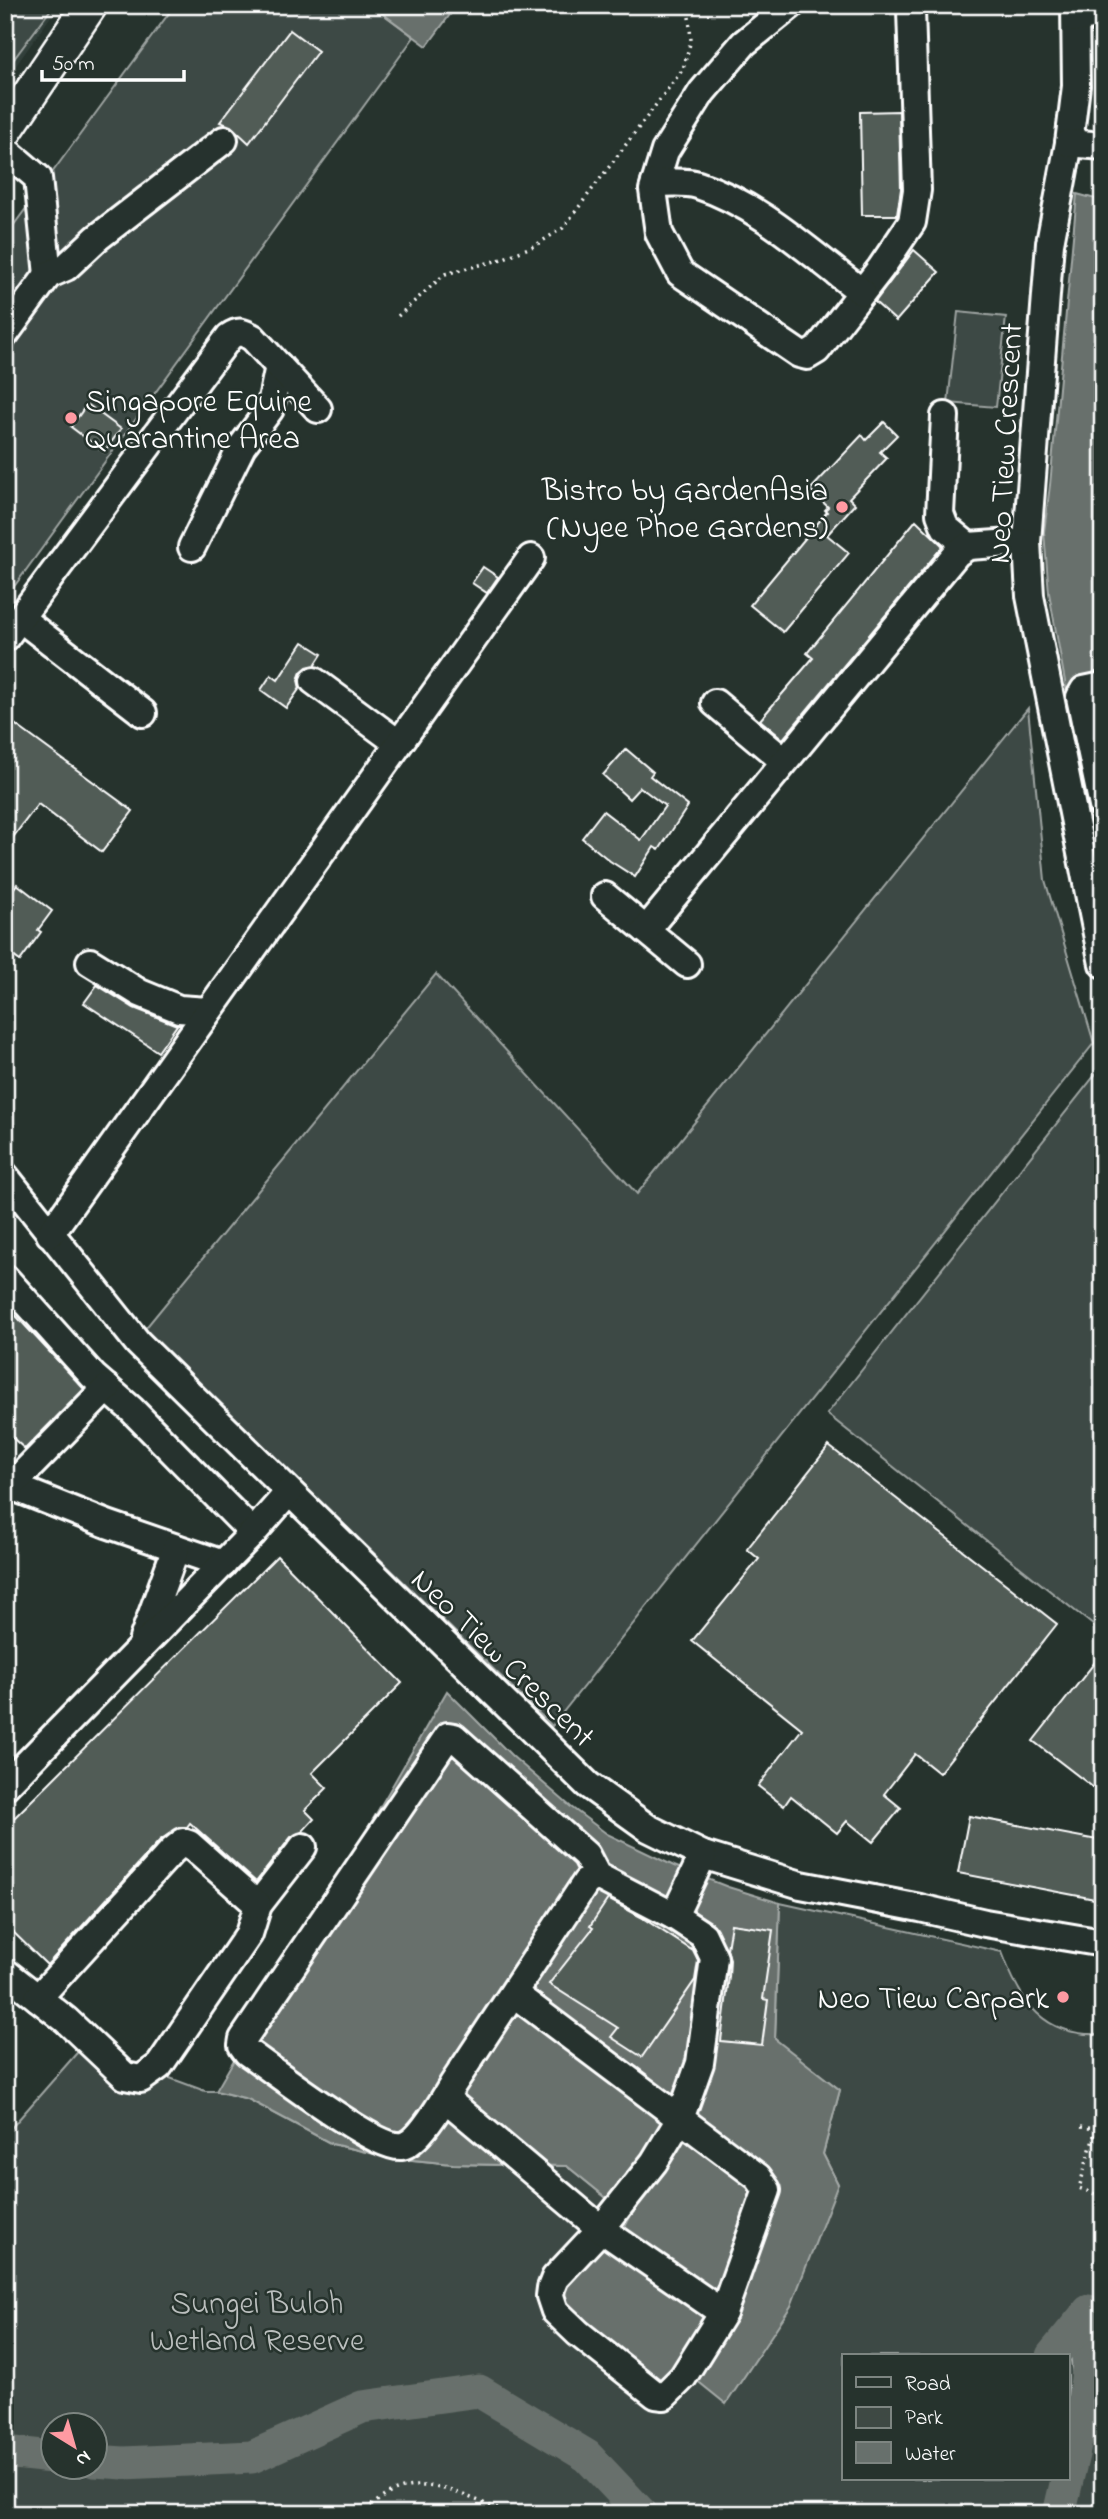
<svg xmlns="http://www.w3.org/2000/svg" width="1108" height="2519" font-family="'Indie Flower',sans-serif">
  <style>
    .built { fill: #333f3a }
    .green { fill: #3e4944; stroke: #9ea4a2; stroke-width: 2; fill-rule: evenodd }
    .water { fill: #67706c; stroke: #a4a9a7; stroke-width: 2 }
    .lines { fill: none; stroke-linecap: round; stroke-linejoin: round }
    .river { stroke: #67706c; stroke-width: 33 }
    .building { fill: #515c57; stroke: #fff; stroke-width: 2 }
    .minor-casing { stroke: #fff; stroke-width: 32 }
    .major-casing { stroke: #fff; stroke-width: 38 }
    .path { stroke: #fff; stroke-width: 3.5; stroke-dasharray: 2 5; stroke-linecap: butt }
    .minor { stroke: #26332d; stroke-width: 26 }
    .major { stroke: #26332d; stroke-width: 33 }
    .poi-dot { fill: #ff9aa2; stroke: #26332d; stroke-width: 2.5 }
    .labels { text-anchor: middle; stroke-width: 5; stroke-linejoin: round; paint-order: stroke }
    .poi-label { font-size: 32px; fill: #fff; stroke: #26332d; text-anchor: end }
    .street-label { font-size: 32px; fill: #fff; stroke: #26332d }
    .park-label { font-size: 32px; fill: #bbbfbe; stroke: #26332d }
  </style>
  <rect width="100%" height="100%" fill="#26332d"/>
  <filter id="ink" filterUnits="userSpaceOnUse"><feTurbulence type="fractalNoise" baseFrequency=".0143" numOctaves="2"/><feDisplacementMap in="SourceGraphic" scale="14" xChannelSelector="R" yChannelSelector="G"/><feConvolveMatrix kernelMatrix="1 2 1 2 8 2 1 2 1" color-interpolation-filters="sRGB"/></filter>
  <g filter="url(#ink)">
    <path class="built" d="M5 5H59L5 81Z"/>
    <g class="green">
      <path d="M5 5H54L5 71Z"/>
      <path d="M175 5H371L414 37 5 599V237Z"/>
      <path d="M958 312 1006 317 996 407 948 403Z"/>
      <path d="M1028 708 1045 880 1094 1043 552 1726 144 1330 436 974 637 1194Z"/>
      <path d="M1103 1065V1633L827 1414Z"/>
      <path d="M780 1903 1002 1952C1020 2002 1044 2038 1103 2034V2514H5V2135L83 2046 205 2091H216L248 2099 332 2144 392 2158 453 2164 567 2166 632 2219 577 2284 838 2184 823 2154 840 2090 775 2040ZM844 2356H1068V2479H844ZM52 2424H94V2466H52Z"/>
    </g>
    <g class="water">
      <path d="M371 5H457L427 46Z"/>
      <path d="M1077 194 1103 201V892L1049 593 1044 532 1050 485Z"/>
      <path d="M447 1691 512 1756 571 1807 607 1834 674 1866 728 1887 780 1903 775 2039 840 2090 823 2154 838 2184 791 2306 726 2404 680 2367 665 2386 559 2304 558 2297 600 2240 612 2243 625 2227 630 2217 567 2166 453 2164 392 2158 332 2144 248 2099 216 2091Z"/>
      <path d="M1089 2311 1103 2341 1100 2380 1103 2388V2426L1074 2382 1068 2340Z"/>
    </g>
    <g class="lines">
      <g class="river">
        <path d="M1052 2356 1089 2311"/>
        <path d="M5 2452 52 2457"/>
        <path d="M94 2461 124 2463 252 2457 362 2407 479 2391 587 2456 642 2514"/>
        <path d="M1059 2514 1082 2416 1089 2364 1103 2351"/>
      </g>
    </g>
    <g class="building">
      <path d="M290 30 318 51 249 143 231 126 220 122Z"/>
      <path d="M899 111 901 189 897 215H862L860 112Z"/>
      <path d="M914 250 939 272 896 321 875 302Z"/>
      <path d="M87 404 121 429 104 452 71 427Z"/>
      <path d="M884 422 897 435 880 452 887 458 849 498 855 504 827 535 849 553 783 632 750 605 827 512 825 510 828 507 810 490 862 435 866 440Z"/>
      <path d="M916 520 943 546 783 739 760 720 813 658 807 653Z"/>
      <path d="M483 567 498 577 487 593 472 583Z"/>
      <path d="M303 642 322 654 315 665 307 667 301 672 298 680 300 688 286 708 261 690 271 675 278 680Z"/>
      <path d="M5 717 133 811 102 852 38 804 5 848Z"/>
      <path d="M626 749 653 772 650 776 688 806 659 850 654 847 635 877 610 861 582 838 603 811 641 840 665 806 640 787 629 799 603 775Z"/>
      <path d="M17 884 52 911 38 930 41 932 20 961 5 950V900Z"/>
      <path d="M97 985 134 1008 177 1025 158 1052 84 1003Z"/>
      <path d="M5 1304 84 1389 25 1449 5 1431Z"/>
      <path d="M829 1446 1057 1624 939 1773 915 1754 884 1794 901 1808 873 1842 847 1821 837 1833 791 1796 784 1806 758 1786 802 1729 692 1641 759 1559 747 1549Z"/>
      <path d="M277 1556 402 1683 312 1773 327 1788 305 1810 314 1819 302 1832 291 1837 256 1882 190 1823 187 1827H180L160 1840 47 1965 5 1924V1827Z"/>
      <path d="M1103 1652V1795L1033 1741Z"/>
      <path d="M969 1816 1103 1841V1885L1100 1900 958 1873Z"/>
      <path d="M608 1899 641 1917 693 1951 698 1961 695 1980 642 2057 611 2037 618 2028 549 1984 593 1928 590 1926Z"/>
      <path d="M731 1924 773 1930 763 1999 768 2000 762 2045 721 2041 729 1977 730 1959 727 1949Z"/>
    </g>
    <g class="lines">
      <defs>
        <g id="minor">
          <path d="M791 5 744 43 702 92 665 151 653 190 659 233 680 273 799 354 807 356 817 350 881 268 912 222 917 190 911 10 913 5"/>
          <path d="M1075 5 1076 86 1069 143 1050 243 1027 542 1030 596 1103 964"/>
          <path d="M1076 19 1103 14"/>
          <path d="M1069 143 1103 146"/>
          <path d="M5 150 38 178 48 275"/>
          <path d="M655 183C669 183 686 181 698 185 760 205 811 254 862 292"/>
          <path d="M5 334 48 275 66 267 97 238 224 140"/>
          <path d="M945 416 940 514 945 527 968 546"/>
          <path d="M192 547 242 446 270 409 279 366"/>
          <path d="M20 618 143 713"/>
          <path d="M5 638 229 337C239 330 243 332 253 338L318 409"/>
          <path d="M314 681 398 743"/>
          <path d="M1103 686 1084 690 1080 697 1103 806"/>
          <path d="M715 703 784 761"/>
          <path d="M605 896 687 964"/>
          <path d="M646 930 957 553 968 546 1027 542"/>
          <path d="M90 962 140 993 179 1009 208 1011"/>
          <path d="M5 1176 138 1343 588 1785 648 1828 703 1855 801 1885 920 1908 985 1923 1103 1943"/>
          <path d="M50 1234 531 558"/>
          <path d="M5 1278 93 1376 131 1409 253 1533"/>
          <path d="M11 1486 107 1524 223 1564"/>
          <path d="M5 1492 107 1388"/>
          <path d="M143 1639 176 1548"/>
          <path d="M5 1786 253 1533 289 1492"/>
          <path d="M674 1916 703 1855"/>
          <path d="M5 1972 66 2020 125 2076 141 2079 159 2066 249 1934 258 1905 303 1847"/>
          <path d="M513 1993 758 2177 767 2190 723 2313 683 2377 664 2396 656 2395 578 2333 555 2311 550 2296 551 2288 555 2278 601 2229 654 2162 680 2119 700 2063 714 1958 703 1935 674 1916 597 1876 586 1855 454 1737 448 1736 243 2039 242 2045 247 2052C273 2070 376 2150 402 2146 419 2143 444 2099 453 2084L586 1882 597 1876"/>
          <path d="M38 1998 172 1851 183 1842 189 1844 258 1905"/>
          <path d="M445 2098 601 2229 723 2313"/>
        </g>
        <path id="major" d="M5 131 90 5"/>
      </defs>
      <use href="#minor" class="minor-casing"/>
      <use href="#major" class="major-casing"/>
      <g class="path">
        <path d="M398 316 445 274 499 260 536 245 563 228 683 69 691 40 688 5"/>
        <path d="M1103 2126 1096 2129 1079 2188 1103 2197"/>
        <path d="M1081 2127 1096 2129"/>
        <path d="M360 2514C370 2507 381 2497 392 2492 430 2474 474 2500 509 2514"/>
      </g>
      <use href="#minor" class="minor"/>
      <use href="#major" class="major"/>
    </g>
  </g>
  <g class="poi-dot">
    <circle cx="71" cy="418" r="7"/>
    <circle cx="842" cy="507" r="7"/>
    <circle cx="1063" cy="1997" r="7"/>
  </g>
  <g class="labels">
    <g class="poi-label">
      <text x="85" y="411" text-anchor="start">Singapore Equine<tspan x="85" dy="37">Quarantine Area</tspan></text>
      <text x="828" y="500">Bistro by GardenAsia<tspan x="828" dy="37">(Nyee Phoe Gardens)</tspan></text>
      <text x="1049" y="2008">Neo Tiew Carpark</text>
    </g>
    <g class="street-label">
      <text transform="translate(1004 443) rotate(-87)" y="11">Neo Tiew Crescent</text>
      <text transform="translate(504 1657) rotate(44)" y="11">Neo Tiew Crescent</text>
    </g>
    <g class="park-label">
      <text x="257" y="2313">Sungei Buloh<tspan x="257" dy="37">Wetland Reserve</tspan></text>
    </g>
  </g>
  <rect width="1108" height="2519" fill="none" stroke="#26332d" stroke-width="28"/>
  <rect x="14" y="14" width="1080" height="2491" fill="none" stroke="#fff" stroke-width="2.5" filter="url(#ink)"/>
  <rect x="842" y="2354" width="228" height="126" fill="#26332d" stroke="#7d8581" stroke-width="2"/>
  <rect x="856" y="2377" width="35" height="10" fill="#26332d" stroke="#7d8581" stroke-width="2"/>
  <text x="905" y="2390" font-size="21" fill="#ffffff">Road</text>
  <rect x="856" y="2407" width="35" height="21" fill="#3e4944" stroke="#7d8581" stroke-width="2"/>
  <text x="905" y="2424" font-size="21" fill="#ffffff">Park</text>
  <rect x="856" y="2442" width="35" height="21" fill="#67706c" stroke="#7d8581" stroke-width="2"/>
  <text x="905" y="2460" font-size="21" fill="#ffffff">Water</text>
  <g transform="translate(74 2446) rotate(143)"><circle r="33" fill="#26332d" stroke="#7d8581" stroke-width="2"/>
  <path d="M0-5L12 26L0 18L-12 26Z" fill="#ff9aa2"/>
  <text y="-10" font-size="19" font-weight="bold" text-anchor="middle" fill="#ffffff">N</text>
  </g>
  <path d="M42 70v10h142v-10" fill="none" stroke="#ffffff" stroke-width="3.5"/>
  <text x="52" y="70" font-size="21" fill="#ffffff" stroke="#26332d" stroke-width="5" paint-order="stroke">50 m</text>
</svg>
